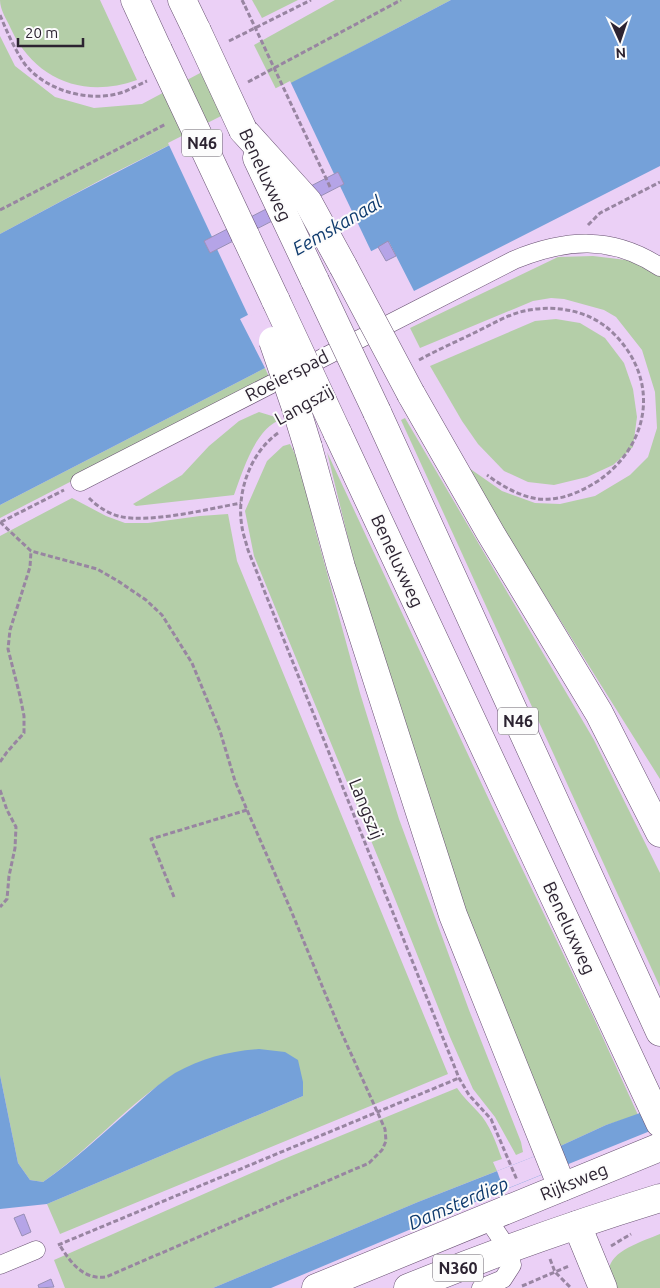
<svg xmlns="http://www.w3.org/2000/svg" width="660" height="1288" font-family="Ubuntu,sans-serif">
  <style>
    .green { fill: #b4cea8 }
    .water { fill: #75a1d9; fill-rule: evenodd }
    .pier { fill: #ebd0f6 }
    .building { fill: #b5a4e7; stroke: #988fb6 }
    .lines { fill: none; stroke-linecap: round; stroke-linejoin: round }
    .street-casing { stroke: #675171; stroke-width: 19 }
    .primary-casing { stroke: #675171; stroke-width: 29 }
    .highway-casing { stroke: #675171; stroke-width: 29 }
    .path { stroke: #9885a1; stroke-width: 3; stroke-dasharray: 5 2.5; stroke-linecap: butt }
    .street { stroke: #fff; stroke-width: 18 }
    .primary { stroke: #fff; stroke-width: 28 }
    .highway { stroke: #fff; stroke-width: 28 }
    .highway-bridge-casing { stroke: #675171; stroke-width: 29; stroke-linecap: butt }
    .path-bridge { stroke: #9885a1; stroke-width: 3; stroke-dasharray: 5 2.5; stroke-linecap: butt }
    .highway-bridge { stroke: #fff; stroke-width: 28 }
    .labels { text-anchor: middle; stroke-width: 4; stroke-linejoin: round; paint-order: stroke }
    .shield { fill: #fcfcfc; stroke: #6a646e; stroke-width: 1 }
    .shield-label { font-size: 16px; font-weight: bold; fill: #2c2331 }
    .street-label { font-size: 18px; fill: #2c2331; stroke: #fcfcfc }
    .water-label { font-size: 19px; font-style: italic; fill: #0e3a6d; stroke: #fcfcfc }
  </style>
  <rect width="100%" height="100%" fill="#ebd0f6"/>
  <g class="green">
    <path d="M0 0H100L137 80C84 99 35 80 11 29 7 20 0 10 0 0Z"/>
    <path d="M252 0H298L262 18Z"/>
    <path d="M335 0H451L277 91 254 45Z"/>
    <path d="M0 36 15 66 55 97 94 108 142 104 217 64 239 110 108 176 0 234Z"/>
    <path d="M593 256 643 262 660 273V779L530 572 479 497 469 468 502 491 535 503 560 504 595 496 630 475 648 457 657 428 655 392 642 350 616 317 604 310 564 299 551 298 533 301 420 348 410 328 558 257Z"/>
    <path d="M556 319 580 323 605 338 624 363 633 389 637 417 633 447 613 465 587 477 554 485 528 482 504 471 478 444 462 421 430 366 535 321Z"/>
    <path d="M265 368 270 379 0 518V505Z"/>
    <path d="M259 412 282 419C255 428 243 471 234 495L136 506 133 504 182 475 209 446 239 421Z"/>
    <path d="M405 418 594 740 660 873V987L401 420Z"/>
    <path d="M290 444 301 466 315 529 360 693 399 819 469 1010 521 1142 523 1152 516 1155 495 1117 473 1089 450 1037 393 894 254 556 245 511 267 461 283 446Z"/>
    <path d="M327 452 492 806 593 1016 638 1115 606 1125 556 1148 473 945 356 571Z"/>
    <path d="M72 498 106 516 125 523H148L200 516 228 514 237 561 448 1074 60 1234 47 1204 303 1096 205 1060C194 1065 183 1069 173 1075 126 1106 89 1150 43 1182L30 1180 18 1163 0 1075V536Z"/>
    <path d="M457 1088C463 1097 471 1104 478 1112 490 1124 496 1143 502 1159L493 1162 497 1171 418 1202 213 1288H65L54 1260 279 1161Z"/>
    <path d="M660 1234V1288H612C611 1283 609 1277 609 1272 608 1251 644 1241 660 1234Z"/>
  </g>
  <g class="water">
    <path d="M451 0H660V166L414 291 389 242 240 319 265 368 0 505V234C149 154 301 79 451 0ZM338 172 344 184 210 253 204 241Z"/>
    <path d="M259 1049 285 1052 298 1060 303 1082V1096L47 1204 0 1209V1075L18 1163 30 1180 43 1182C74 1161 102 1134 131 1109 145 1097 159 1083 175 1073 202 1058 229 1051 259 1049Z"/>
    <path d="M660 1106V1127L504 1190 271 1288H213L418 1202 556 1148 606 1125Z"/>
  </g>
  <g class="pier">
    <path d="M290 81 335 176 213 239 168 143Z"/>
    <path d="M339 184 372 253 249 317 216 247Z"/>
    <path d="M556 1148 563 1166 504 1190 497 1171Z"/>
  </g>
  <g class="building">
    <path d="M338 172 344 184 210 253 204 241Z"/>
    <path d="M388 241 396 256 386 261 378 247Z"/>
    <path d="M24 1214 31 1232 22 1236 14 1218Z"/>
    <path d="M51 1279 54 1287 39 1288 38 1285Z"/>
  </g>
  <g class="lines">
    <defs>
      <g id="street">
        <path d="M80 482 514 260C565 239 612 235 660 267"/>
        <path d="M0 1265 36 1250"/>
        <path d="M481 1288 503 1279 512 1265 508 1249 487 1218"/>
      </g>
      <g id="primary">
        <path d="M316 1288 660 1147"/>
        <path d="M408 1288C491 1254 575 1224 660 1198"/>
      </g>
      <g id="highway">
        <path d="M135 0 158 50"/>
        <path d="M182 0 197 31"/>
        <path d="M243 130 308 202 343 266"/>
        <path d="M257 158 315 281"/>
        <path d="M245 235 276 301"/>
        <path d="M411 394 491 534 599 713 660 833"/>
        <path d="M377 412 660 1032"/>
        <path d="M337 432 660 1123"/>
        <path d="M308 447 341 567 453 915 562 1187"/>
        <path d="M577 1225 603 1288"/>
      </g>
    </defs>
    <use href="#street" class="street-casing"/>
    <use href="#primary" class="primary-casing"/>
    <use href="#highway" class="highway-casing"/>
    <g class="path">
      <path d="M242 0 245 6"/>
      <path d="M0 15C7 32 14 48 24 63 46 92 93 104 126 91 133 88 140 84 147 81"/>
      <path d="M229 41 311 0"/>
      <path d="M248 82 401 0"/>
      <path d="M0 210 166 124"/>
      <path d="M588 225 600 213 660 182"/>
      <path d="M419 360C439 349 460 340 480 330 496 322 511 313 529 310 558 305 591 311 613 333 660 379 651 444 598 481 579 493 560 501 538 499 519 496 502 486 487 475"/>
      <path d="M278 433C250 453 236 493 242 527 243 534 246 542 248 550L459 1078 469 1095 491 1119 517 1180"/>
      <path d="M89 498C97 506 107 513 118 516 149 524 208 509 241 503"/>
      <path d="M0 522 31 551 97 569 118 581 146 600 162 615 192 663 220 731 235 781 247 810 290 908 339 1027 385 1129 386 1141 382 1150 369 1163 106 1277C83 1280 70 1262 59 1244"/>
      <path d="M1 522 64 490"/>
      <path d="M0 762 7 752 24 733V716L20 696 8 649 10 630 30 567 31 551"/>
      <path d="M0 790 7 810 16 827 15 848 9 876 7 899 0 907"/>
      <path d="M174 897 151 839 247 810"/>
      <path d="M58 1245 459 1078"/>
      <path d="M611 1246 631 1234"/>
      <path d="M550 1259 555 1272 571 1288"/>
      <path d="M522 1286 569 1266"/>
    </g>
    <use href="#street" class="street"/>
    <use href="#primary" class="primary"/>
    <use href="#highway" class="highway"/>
    <defs>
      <g id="highway-bridge">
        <path d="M197 31 243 130"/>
        <path d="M158 50 245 235"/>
        <path d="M343 266 411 394"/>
        <path d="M315 281 377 412"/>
        <path d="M276 301 337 432"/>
        <path d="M273 341 296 408 308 447"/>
      </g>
    </defs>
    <use href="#highway-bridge" class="highway-bridge-casing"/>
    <path class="path-bridge" d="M245 6 331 189"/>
    <use href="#highway-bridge" class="highway-bridge"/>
  </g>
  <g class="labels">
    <g class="shield">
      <rect x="182" y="129.5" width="40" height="27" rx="4"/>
      <rect x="498" y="707.5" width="40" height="27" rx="4"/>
      <rect x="433" y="1254.5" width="50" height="27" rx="4"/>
    </g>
    <g class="shield-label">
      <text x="202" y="149">N46</text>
      <text x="518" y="727">N46</text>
      <text x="458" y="1274">N360</text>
    </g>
    <g class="street-label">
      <text transform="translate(265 175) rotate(65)" y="6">Beneluxweg</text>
      <text transform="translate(287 376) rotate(-27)" y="6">Roeierspad</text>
      <text transform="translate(304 405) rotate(-29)" y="6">Langszij</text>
      <text transform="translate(397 561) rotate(65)" y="6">Beneluxweg</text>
      <text transform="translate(366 809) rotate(68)" y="6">Langszij</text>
      <text transform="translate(569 928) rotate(65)" y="6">Beneluxweg</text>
      <text transform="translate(574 1182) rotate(-22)" y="6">Rijksweg</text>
    </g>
    <g class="water-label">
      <text transform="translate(337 225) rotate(-30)" y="7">Eemskanaal</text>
      <text transform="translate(458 1203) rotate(-23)" y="7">Damsterdiep</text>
    </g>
  </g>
  <g transform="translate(620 40) rotate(177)" stroke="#fcfcfc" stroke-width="4" paint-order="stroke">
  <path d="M0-4L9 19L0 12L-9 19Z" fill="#2c2331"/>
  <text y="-8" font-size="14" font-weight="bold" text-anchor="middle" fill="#2c2331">N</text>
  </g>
  <path d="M18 38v8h65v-8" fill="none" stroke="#2c2331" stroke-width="2.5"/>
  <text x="25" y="38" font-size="15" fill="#2c2331" stroke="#fcfcfc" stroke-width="4" paint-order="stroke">20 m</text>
</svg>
